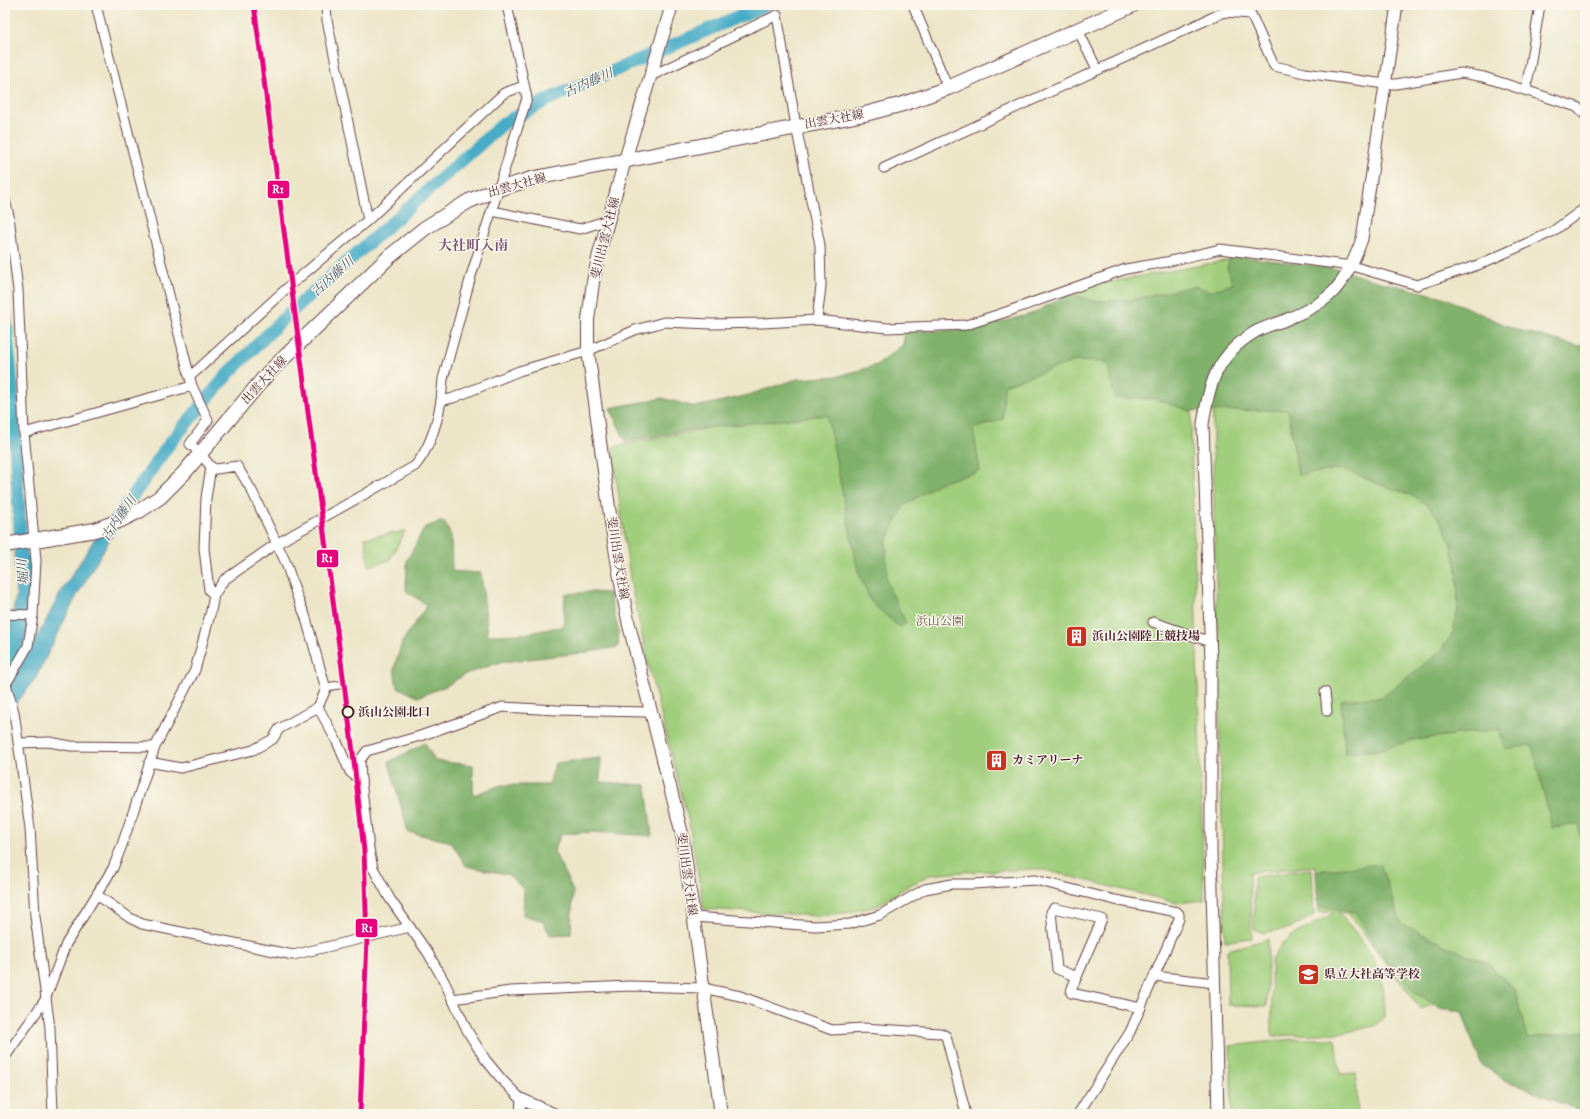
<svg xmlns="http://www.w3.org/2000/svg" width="1590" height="1119" font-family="'IM FELL DW Pica','Noto Serif JP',serif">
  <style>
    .green { fill: #a0ce7b; stroke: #757653 }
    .forest { fill: #80b16b; stroke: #65684b }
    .water { fill: #46acc6; stroke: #486678 }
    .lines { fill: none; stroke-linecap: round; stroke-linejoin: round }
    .river { stroke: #46acc6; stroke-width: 13 }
    .pedestrian-casing { stroke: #623d42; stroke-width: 9 }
    .minor-casing { stroke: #623d42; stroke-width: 11 }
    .tertiary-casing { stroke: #623d42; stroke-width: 13 }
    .secondary-casing { stroke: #623d42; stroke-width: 14 }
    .primary-casing { stroke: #623d42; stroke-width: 16 }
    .pedestrian { stroke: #fff; stroke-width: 7 }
    .minor { stroke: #fff; stroke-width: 9 }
    .tertiary { stroke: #fff; stroke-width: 11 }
    .secondary { stroke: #fff; stroke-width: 12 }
    .primary { stroke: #fff; stroke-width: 14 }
    .rail-1-casing { stroke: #fbf7ec; stroke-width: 8 }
    .rail-1 { stroke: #e5007d; stroke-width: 5 }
    .stop-dot { fill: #fbf7ec; stroke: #4a1f2b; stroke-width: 2 }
    .labels { text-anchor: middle; stroke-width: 3; stroke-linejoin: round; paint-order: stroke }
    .street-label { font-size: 12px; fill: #4a1f2b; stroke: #fbf7ec }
    .park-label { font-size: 12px; fill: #645443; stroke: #fbf7ec }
    .poi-label { font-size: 12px; font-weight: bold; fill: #4a1f2b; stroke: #fbf7ec; text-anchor: start }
    .stop-label { font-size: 12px; font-weight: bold; fill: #4a1f2b; stroke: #fbf7ec; text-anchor: start }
    .water-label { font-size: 13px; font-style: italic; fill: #485769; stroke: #fbf7ec }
    .quarter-label { font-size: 14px; font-weight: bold; fill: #755571; stroke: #fbf7ec }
    .line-badge { stroke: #fbf7ec; stroke-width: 1.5 }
    .badge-label { font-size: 11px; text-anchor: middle; font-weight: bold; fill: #fff }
  </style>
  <rect width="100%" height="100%" fill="#fbf7ec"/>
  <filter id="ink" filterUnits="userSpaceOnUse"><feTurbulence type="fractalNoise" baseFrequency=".025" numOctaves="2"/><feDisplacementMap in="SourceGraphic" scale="8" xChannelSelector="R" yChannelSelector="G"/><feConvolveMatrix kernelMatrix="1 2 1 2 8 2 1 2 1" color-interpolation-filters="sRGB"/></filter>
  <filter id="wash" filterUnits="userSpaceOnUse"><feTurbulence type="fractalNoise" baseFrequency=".012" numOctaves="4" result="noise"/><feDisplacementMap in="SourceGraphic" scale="16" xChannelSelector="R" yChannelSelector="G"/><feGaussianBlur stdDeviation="0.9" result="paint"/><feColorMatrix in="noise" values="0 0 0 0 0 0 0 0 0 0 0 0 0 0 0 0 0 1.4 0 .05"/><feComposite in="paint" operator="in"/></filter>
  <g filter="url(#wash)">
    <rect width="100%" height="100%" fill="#ece5c7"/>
    <g class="green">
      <path d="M1240 258 1336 274 1192 408 1191 438 1204 900 1177 903 1040 869 963 872 929 875 905 888 877 906 852 912 818 916 704 909 689 823 650 672 631 585 612 447 755 419 899 373 904 338 970 335 1030 320 1088 286Z"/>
      <path d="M1500 326 1585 349V1104L1458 995 1421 1009 1348 913H1338C1369 944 1386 971 1385 1017L1374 1026 1343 1033 1272 1036 1271 960 1282 943 1295 934 1334 913 1319 912 1316 866 1249 873 1252 938 1225 941 1213 461V406Z"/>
      <path d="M405 531 390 560 369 566 365 538Z"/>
      <path d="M1312 869 1314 915 1291 928 1263 933 1254 929V877Z"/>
      <path d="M1268 939 1267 1006 1228 1005 1227 950Z"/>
      <path d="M1293 1039H1335L1340 1074 1356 1073 1358 1114H1232L1230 1046Z"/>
    </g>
    <g class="forest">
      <path d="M1231 255 1338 269 1365 278 1443 297 1515 329 1578 346 1585 345V862L1578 824 1552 828 1532 745 1504 749 1500 729 1413 740 1379 750 1345 753 1341 700 1382 697 1440 652 1453 633 1458 608 1457 570 1451 544 1443 525 1431 508 1414 496 1384 486 1343 469 1298 475 1288 410 1190 411 1155 399 1115 398 1107 362 1075 361 1004 385 1003 419 973 429 980 471 939 483 904 506 886 542 887 583 906 623 899 627 871 602 858 571 827 415 696 429 626 442 610 408 662 398 695 407 745 396 797 379 839 376 877 365 904 344V331L971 330 1031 314 1070 294 1094 301 1132 300 1194 286 1209 291 1233 284 1227 268Z"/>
      <path d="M444 521 451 536 452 571 481 573 488 635 524 634 563 626 565 594 590 592 609 593 619 632 618 647 583 653 501 662 466 674 446 686 418 697 397 687 394 668 402 642 427 605 406 591 407 560 425 527Z"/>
      <path d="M425 743 435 761 473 765V795L501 785H549L555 763 601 758 600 782 646 785 652 836 592 832 561 834 554 851 573 891 571 934 550 935 543 921 523 915 524 890 509 875 466 866 451 842 408 832 389 762Z"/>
      <path d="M1380 864 1401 923 1446 946 1488 963 1515 990 1527 1038 1585 1031V1113L1503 1079 1481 1064 1462 1012 1440 1008 1414 991 1398 970 1384 961 1355 912 1318 906 1316 871Z"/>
    </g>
    <g class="water">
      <path d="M118 526 76 597 36 678 5 718V692L33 645 61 592 99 532Z"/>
      <path d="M23 551 29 556C32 580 32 623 23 645 18 656 11 667 5 678V642L9 632 16 596 14 552Z"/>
    </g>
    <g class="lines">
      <g class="river">
        <path d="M5 311 12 386 22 569"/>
        <path d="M112 525 170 443 228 374 283 319 504 123 547 100 765 5"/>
      </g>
    </g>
  </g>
  <g filter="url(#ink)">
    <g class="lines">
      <defs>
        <path id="pedestrian" d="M326 687 339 685"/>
        <g id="minor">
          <path d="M96 5 192 386 208 420 190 444 200 453 211 467 206 498 204 549 209 590 214 595"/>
          <path d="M326 5 327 20 368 220"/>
          <path d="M913 5 948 88"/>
          <path d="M1078 30 1097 69"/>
          <path d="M651 76 777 15 796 126 820 245 821 286 817 320"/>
          <path d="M1526 90 1540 5"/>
          <path d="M884 168 1224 12 1251 14 1274 66 1305 73 1385 84H1396L1461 73 1484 77 1577 107 1585 115"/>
          <path d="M5 200 9 216 18 290 24 433 36 560 33 615 28 646 6 684 14 712 30 828 35 916 50 1028 53 1114"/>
          <path d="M492 211 580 229 608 220"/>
          <path d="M189 374 194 373 288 287 368 220 504 93 524 86"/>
          <path d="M441 401 443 379 471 276 527 98 507 5"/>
          <path d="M24 433 192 386"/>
          <path d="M211 467 216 469 237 466 252 491 286 563 298 599 305 615 326 689 318 707 337 742 350 772 361 781 369 849 373 868 390 899 428 953 444 981 468 1032 485 1059 503 1081 521 1099 520 1114"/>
          <path d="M5 614 33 615"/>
          <path d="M1153 622 1211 642"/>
          <path d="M1325 692 1327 711"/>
          <path d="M19 743 49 742 71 746 155 747"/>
          <path d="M149 762 181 768 253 750 273 739 279 729 318 707"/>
          <path d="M361 781 360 760 367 751 420 736 503 707 557 710 645 712 651 711"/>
          <path d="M97 895 130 918 142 924 293 955 410 927"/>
          <path d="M694 917 815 926 850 924 880 915 925 889 952 884H973L1035 880 1115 900 1177 912 1179 914V919L1130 1032 1078 1114"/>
          <path d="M1154 976 1215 983"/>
          <path d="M1077 977 1057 969 1051 912 1054 908 1102 919 1072 988 1071 993 1141 1008"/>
          <path d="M452 999 511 991 630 986 703 988 740 996 832 1030 863 1028 940 1033 946 1036 966 1114"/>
          <path d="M5 1057 45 1000 66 944 113 868 122 845 155 747 195 670 211 611 214 595 224 580 276 544 415 466C430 448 437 424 441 401L453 398 519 371 588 351 635 330 664 322 712 324 763 323 817 320 887 328 966 325 1006 312 1126 269 1166 262 1220 249 1352 266 1417 285 1478 265 1552 232 1585 208"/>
        </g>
        <g id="tertiary">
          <path d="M521 1099 554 1114"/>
          <path d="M1218 1114 1211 851V661L1203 424C1209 383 1217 355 1255 332 1264 327 1274 324 1283 321 1301 313 1319 306 1333 292 1347 277 1355 258 1362 239L1397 5"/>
        </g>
        <path id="secondary" d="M672 5 625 160 599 254 593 282 588 320V351C601 442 610 534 629 625L682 834 721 1114"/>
        <path id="primary" d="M5 545 95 530 121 520 141 510 160 497 184 473 268 373 389 257 425 228 469 201 498 189 535 178 865 114 903 104 948 88 1133 5"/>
      </defs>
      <use href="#pedestrian" class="pedestrian-casing"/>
      <use href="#minor" class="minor-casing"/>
      <use href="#tertiary" class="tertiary-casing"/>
      <use href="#secondary" class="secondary-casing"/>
      <use href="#primary" class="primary-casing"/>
      <use href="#pedestrian" class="pedestrian"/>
      <use href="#minor" class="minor"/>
      <use href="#tertiary" class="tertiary"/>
      <use href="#secondary" class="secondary"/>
      <use href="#primary" class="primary"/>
      <defs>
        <path id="rail-1" d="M254 5 352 744 364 851 367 939 360 1114"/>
      </defs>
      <use href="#rail-1" class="rail-1-casing"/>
      <use href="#rail-1" class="rail-1"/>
    </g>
  </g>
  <defs>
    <symbol id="building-square" viewBox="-11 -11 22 22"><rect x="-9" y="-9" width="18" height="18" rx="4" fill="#c8321e" stroke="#fbf7ec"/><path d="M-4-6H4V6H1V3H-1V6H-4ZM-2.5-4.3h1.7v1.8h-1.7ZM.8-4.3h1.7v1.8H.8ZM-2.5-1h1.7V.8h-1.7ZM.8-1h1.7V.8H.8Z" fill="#fff"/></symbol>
    <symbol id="school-square" viewBox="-11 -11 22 22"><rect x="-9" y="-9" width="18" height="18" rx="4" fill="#c8321e" stroke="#fbf7ec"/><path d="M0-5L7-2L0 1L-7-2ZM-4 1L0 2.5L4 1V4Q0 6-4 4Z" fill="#fff"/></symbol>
  </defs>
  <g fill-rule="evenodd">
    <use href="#building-square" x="1064" y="624" width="25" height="25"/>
    <use href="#building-square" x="984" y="748" width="25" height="25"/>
    <use href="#school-square" x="1296" y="962" width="25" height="25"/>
  </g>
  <circle class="stop-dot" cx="348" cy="712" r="5.5"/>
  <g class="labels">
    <g class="street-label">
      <text transform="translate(834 119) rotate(-10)" y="4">出雲大社線</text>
      <text transform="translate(517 185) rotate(-16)" y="4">出雲大社線</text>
      <text transform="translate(605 238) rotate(-76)" y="4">斐川出雲大社線</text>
      <text transform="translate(264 380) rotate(-47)" y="4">出雲大社線</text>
      <text transform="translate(618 558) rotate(81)" y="4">斐川出雲大社線</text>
      <text transform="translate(687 874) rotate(82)" y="4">斐川出雲大社線</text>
    </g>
    <g class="park-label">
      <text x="940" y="625">浜山公園</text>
    </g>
    <g class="poi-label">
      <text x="1092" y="640">浜山公園陸上競技場</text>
      <text x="1012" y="764">カミアリーナ</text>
      <text x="1324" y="978">県立大社高等学校</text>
    </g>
    <g class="stop-label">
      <text x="358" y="716">浜山公園北口</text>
    </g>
    <g class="water-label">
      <text transform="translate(588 82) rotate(-24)" y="5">古内藤川</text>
      <text transform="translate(332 276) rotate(-42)" y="5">古内藤川</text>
      <text transform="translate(118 518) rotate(-55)" y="5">古内藤川</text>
      <text transform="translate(22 572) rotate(-94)" y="5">堀川</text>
    </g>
    <g class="quarter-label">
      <text x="473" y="250">大社町入南</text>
    </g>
  </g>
  <g class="line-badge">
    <rect x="267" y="180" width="23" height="19" rx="4" fill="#e5007d"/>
    <rect x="316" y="549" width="23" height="19" rx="4" fill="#e5007d"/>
    <rect x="355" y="918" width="23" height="20" rx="4" fill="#e5007d"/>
  </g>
  <g class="badge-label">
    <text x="278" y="193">R1</text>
    <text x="327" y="562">R1</text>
    <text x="367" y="932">R1</text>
  </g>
  <rect width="1590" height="1119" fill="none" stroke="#fbf7ec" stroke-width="20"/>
</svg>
